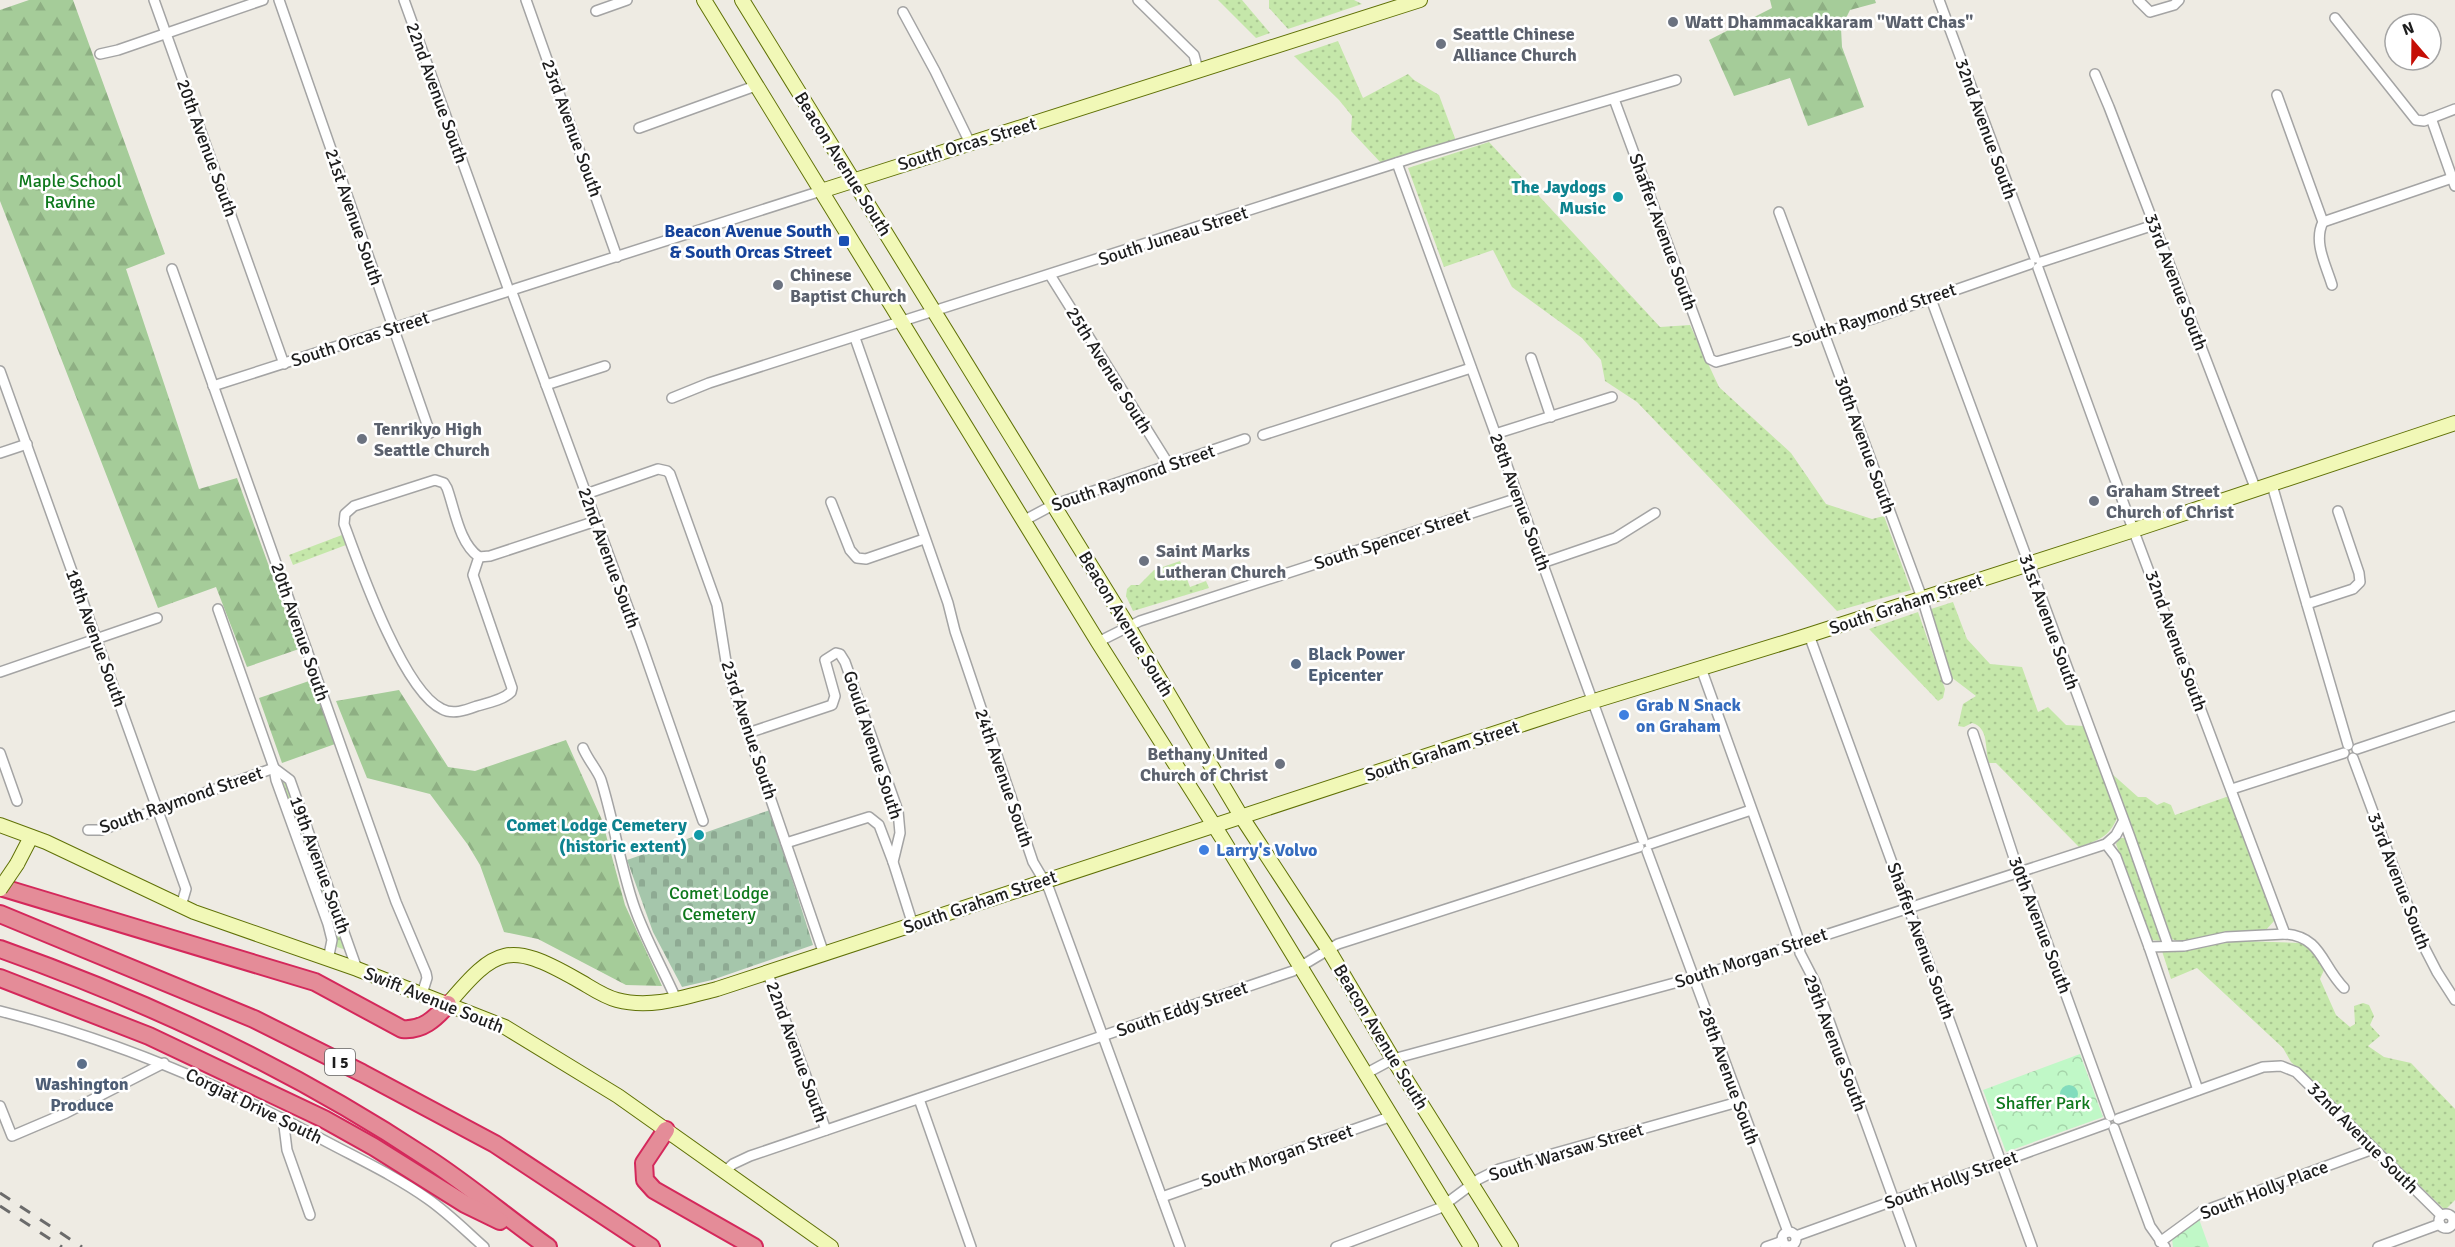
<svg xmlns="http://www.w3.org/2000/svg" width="2455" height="1247" font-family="Signika,sans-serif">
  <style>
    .grass { fill: url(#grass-dots) }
    .forest { fill: url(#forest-firs) }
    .cemetery { fill: url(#cemetery-stones) }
    .park { fill: url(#park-crowns) }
    .pitch { fill: #82dcbd }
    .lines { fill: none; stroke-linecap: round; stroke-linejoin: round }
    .street-casing { stroke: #a4a4a4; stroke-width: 12 }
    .secondary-casing { stroke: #607107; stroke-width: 16 }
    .highway-casing { stroke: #d4285b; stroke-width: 20 }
    .street { stroke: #fff; stroke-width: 9 }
    .secondary { stroke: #f1f8b7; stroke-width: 14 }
    .highway { stroke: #e48c98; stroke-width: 16 }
    .rail { stroke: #6b6b6b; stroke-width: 3; stroke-dasharray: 12 12; stroke-linecap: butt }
    .secondary-bridge-casing { stroke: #607107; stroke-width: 16; stroke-linecap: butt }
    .secondary-bridge { stroke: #f1f8b7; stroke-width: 14 }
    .worship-dot { fill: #6b7280; stroke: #fff; stroke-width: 2 }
    .culture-dot { fill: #0f9aa8; stroke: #fff; stroke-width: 2 }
    .transit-dot { fill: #1a4fb4; stroke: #fff; stroke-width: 2 }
    .service-dot { fill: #5c6f8a; stroke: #fff; stroke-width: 2 }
    .shop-dot { fill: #3f7fe0; stroke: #fff; stroke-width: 2 }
    .labels { text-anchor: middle; stroke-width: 5; stroke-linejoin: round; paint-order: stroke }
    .shield { fill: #fff; stroke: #616161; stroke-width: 1.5 }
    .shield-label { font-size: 16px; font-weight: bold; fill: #1d1d1d }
    .worship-label { font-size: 18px; font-weight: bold; fill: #5b616d; stroke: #fff; text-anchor: start }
    .street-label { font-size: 18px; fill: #1d1d1d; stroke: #fff }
    .park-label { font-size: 18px; fill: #0e781c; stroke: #fff }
    .culture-label { font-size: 18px; font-weight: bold; fill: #0d838f; stroke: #fff; text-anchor: end }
    .transit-label { font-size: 18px; font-weight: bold; fill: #164399; stroke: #fff; text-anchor: end }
    .service-label { font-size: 18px; font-weight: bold; fill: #4e5e75; stroke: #fff; text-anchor: start }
    .shop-label { font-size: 18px; font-weight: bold; fill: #366cbe; stroke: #fff; text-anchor: start }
  </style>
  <defs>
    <pattern id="grass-dots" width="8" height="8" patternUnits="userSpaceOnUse" patternTransform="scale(1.5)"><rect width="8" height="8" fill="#c5e7aa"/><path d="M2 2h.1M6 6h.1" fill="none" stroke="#a9c692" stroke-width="1.8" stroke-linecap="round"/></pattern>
    <pattern id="forest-firs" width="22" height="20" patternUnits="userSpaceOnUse" patternTransform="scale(1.5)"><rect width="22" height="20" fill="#a5cc99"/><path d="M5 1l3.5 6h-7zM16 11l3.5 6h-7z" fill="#8eaf83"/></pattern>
    <pattern id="cemetery-stones" width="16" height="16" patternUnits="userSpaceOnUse" patternTransform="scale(1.5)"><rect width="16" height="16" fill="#a5c6ab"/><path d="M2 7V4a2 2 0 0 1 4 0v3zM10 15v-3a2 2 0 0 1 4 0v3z" fill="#8eaa93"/></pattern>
    <pattern id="park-crowns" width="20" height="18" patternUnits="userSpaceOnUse" patternTransform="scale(1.5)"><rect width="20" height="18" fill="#c0f8c7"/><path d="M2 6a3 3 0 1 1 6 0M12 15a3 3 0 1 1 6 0" fill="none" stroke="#a5d4aa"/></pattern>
  </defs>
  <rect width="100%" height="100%" fill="#eeebe3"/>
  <g class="grass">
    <path d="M1218 0H1242L1270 33 1256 38Z"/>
    <path d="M1269 0H1354L1362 4 1288 29 1269 8Z"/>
    <path d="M1338 41 1363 98 1408 74 1414 80 1439 95 1456 141 1382 164 1351 131 1352 116 1339 100 1294 56Z"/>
    <path d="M1489 142 1660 327 1690 325 1719 387 1791 453 1826 504 1872 519 1884 516 1911 590 1837 611 1637 402 1605 381 1601 360 1582 338 1512 287 1493 250 1444 267 1408 168Z"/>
    <path d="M342 535 346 545 293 565 289 555Z"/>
    <path d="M1180 561 1190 587 1206 581 1209 588 1133 611 1126 596 1127 589 1131 585H1139L1154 570Z"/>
    <path d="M1953 602 1967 639 1990 664 2022 667 2038 712 2048 707 2066 725 2084 726 2117 818C2109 837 2099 840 2079 847L1996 763H1989C1984 749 1990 728 1972 723L1964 727 1958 726 1963 704 1976 696 1951 677 1931 609Z"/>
    <path d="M1918 612 1945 689 1943 698 1938 701 1869 629Z"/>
    <path d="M2111 773 2138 797H2146L2157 805 2164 802 2171 805 2175 815 2229 796 2274 921 2265 931 2227 933 2179 942 2172 939Z"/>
    <path d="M282 778 287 784 346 950 337 947V940L280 779Z"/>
    <path d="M2120 838H2126L2163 941 2152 940 2116 844Z"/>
    <path d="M2241 941 2301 943 2312 951 2324 970 2320 979 2336 1015 2350 1027 2355 1024 2354 1006 2363 1003 2369 1005 2374 1016 2370 1025 2380 1036 2368 1046 2384 1057 2411 1063 2455 1109V1200L2445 1210 2291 1062 2283 1048 2197 968 2171 979 2162 951Z"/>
  </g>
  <g class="forest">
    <path d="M29 0H73L165 254 126 269 199 489 237 478 299 649 247 667 216 587 158 608 0 201V10Z"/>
    <path d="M1770 0H1875L1876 3 1850 10 1841 28 1842 47 1864 107 1808 126 1790 78 1734 96 1709 40 1772 8Z"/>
    <path d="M312 680 335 744 282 763 259 698Z"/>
    <path d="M399 690 448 767 475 771 566 740 602 820 625 905 662 986 626 985 538 939 504 932 480 865 468 845 430 794 367 778 336 701Z"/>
  </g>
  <path class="cemetery" d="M770 810 813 945 712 980 682 987 653 932 627 860Z"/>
  <g class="park">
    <path d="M2080 1054 2103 1117 2006 1152 1983 1090Z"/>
    <path d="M2199 1219 2209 1247H2173L2172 1239Z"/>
  </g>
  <circle class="pitch" cx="2069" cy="1094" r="9"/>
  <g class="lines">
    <defs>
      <g id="street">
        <path d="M154 0 284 364"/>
        <path d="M279 0 430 433"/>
        <path d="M404 0 508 288"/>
        <path d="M526 0 617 257"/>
        <path d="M1138 0 1194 55 1198 70"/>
        <path d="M1939 0 2035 258"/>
        <path d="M2138 0 2150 12 2174 5 2179 0"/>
        <path d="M596 11 627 0"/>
        <path d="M903 12 935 71 970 143"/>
        <path d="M2335 18 2416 120 2424 121 2455 109"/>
        <path d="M100 54 118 50 263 0"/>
        <path d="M2095 74 2109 107 2256 490"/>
        <path d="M2277 95 2323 222C2313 242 2326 265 2332 285"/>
        <path d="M1614 99 1710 359 1716 362 1872 319 2030 264"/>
        <path d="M2431 118 2455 186"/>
        <path d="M639 128 758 85"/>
        <path d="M1397 163 1643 840"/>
        <path d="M1779 212 1922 598 1947 679"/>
        <path d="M2323 222 2452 178"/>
        <path d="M2041 262 2154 225"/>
        <path d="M2038 268 2130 521 2285 934C2322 937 2321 965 2344 988"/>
        <path d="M172 269 396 902 426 973 427 978 422 994"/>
        <path d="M1050 275 1169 465"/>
        <path d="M515 289 821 191"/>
        <path d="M513 295 641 643 703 821"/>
        <path d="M1931 299 2130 837 2168 945"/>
        <path d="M855 338 948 603 955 631 1033 862 1049 889 1180 1247"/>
        <path d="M1531 358 1551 417"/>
        <path d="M0 371 186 889 181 906"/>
        <path d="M546 385 605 366"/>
        <path d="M213 386 506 292"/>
        <path d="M672 398 709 383 1418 156 1676 80"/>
        <path d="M1495 434 1612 397"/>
        <path d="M1263 435 1471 368"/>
        <path d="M0 453 27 444"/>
        <path d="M435 480 444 483 447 488C455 510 459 543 479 557L473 575 512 688 511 692C503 700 488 703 477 706 466 710 453 715 442 709 403 691 359 565 344 524L345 514 354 506Z"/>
        <path d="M2272 485 2348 745"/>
        <path d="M586 494 658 469 667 471 670 474 717 605 727 668 748 733 824 954"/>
        <path d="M831 502 850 550 857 558 866 559 924 539"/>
        <path d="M1023 521 1053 505 1245 439"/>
        <path d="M479 557 490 556 596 521"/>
        <path d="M1542 563 1615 538 1655 513"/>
        <path d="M2307 604 2353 589 2360 582 2359 573 2338 511"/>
        <path d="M218 609 274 768 276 780 328 924 332 940 328 960"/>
        <path d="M1809 635 2032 1247"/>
        <path d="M1098 642 1140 621 1518 498"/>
        <path d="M1701 668 1797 935 1800 953 1815 982 1911 1247"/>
        <path d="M0 672 157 618"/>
        <path d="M748 733 832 705 835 696 825 660 836 653 840 654 845 662 898 811 900 833 893 862 913 925"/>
        <path d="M1973 733 2014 858 2024 879 2110 1116"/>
        <path d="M583 748C588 760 598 771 601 780 614 822 620 865 634 906 645 938 662 967 676 999"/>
        <path d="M2357 749 2455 716"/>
        <path d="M0 753 17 801"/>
        <path d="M2353 758 2421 941 2437 972 2455 1000"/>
        <path d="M274 768 290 780 357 969"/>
        <path d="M2232 789 2344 753"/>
        <path d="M88 830H101L274 768"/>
        <path d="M786 843 869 817 879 825 893 862"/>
        <path d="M1650 844 1751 810"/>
        <path d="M2106 844 2116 857 2149 947 2198 1090"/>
        <path d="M1647 851 1788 1232"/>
        <path d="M2149 947 2184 946 2226 937 2285 934"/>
        <path d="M768 974 826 1130"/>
        <path d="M0 1011C116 1040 224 1086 329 1143 363 1161 397 1177 428 1199 448 1213 466 1231 484 1247"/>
        <path d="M1367 1073 1393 1059 1693 978 2106 844 2116 835 2123 822"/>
        <path d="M919 1099 971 1247"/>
        <path d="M0 1106 12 1136 66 1113 164 1063"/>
        <path d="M283 1118 287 1150 310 1215"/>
        <path d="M2118 1119 2263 1067 2281 1066 2296 1072 2441 1215"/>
        <path d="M2114 1128 2150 1226 2165 1247"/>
        <path d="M724 1172 733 1164 750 1156 1293 971 1338 944 1639 847"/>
        <path d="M1162 1197 1392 1116"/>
        <circle cx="2446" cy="1221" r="7"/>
        <circle cx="1789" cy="1239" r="7"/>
        <path d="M1796 1236 2106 1124"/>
        <path d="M2160 1242 2201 1212 2373 1149"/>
        <path d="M1336 1247 1440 1208 1479 1179 1499 1169 1738 1102"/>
        <path d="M1766 1247 1783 1241"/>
        <path d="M2378 1247 2440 1224"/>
      </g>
      <g id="secondary">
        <path d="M704 0 1098 642 1222 838 1471 1247"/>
        <path d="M742 0 1128 626 1241 816 1328 949 1393 1059 1511 1247"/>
        <path d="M821 191 1420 0"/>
        <path d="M0 825 46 842 194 912 357 969 505 1027 618 1096 831 1247"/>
        <path d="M17 864 31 837"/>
        <path d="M448 1004C496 947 509 941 576 979 589 986 602 996 617 1000 651 1009 685 997 717 989L1581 705 1809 635 2134 530 2455 423"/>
      </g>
      <g id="highway">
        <path d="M0 887 315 982 402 1029C422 1031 435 1019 448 1004"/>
        <path d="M0 914 254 1019 362 1073 495 1144 651 1247"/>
        <path d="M0 949C152 1003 293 1069 427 1158 469 1185 507 1218 548 1247"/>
        <path d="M0 978 149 1036 324 1119 374 1147 465 1204 500 1221"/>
        <path d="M666 1130 644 1163 645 1180 654 1190 754 1247"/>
      </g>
    </defs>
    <use href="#street" class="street-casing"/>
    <use href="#secondary" class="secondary-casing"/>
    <use href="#highway" class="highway-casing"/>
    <use href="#street" class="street"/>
    <use href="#secondary" class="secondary"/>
    <use href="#highway" class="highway"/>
    <g class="rail">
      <path d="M0 1193 82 1247"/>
      <path d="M0 1206 62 1247"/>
    </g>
    <defs>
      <path id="secondary-bridge" d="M0 889 17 864"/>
    </defs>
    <use href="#secondary-bridge" class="secondary-bridge-casing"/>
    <use href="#secondary-bridge" class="secondary-bridge"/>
  </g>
  <g class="worship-dot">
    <circle cx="1673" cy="22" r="6"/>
    <circle cx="1441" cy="44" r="6"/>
    <circle cx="778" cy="285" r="6"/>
    <circle cx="362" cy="439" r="6"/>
    <circle cx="2094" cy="501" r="6"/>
    <circle cx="1144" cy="561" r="6"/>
    <circle cx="1280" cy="764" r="6"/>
  </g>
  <g class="culture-dot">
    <circle cx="1618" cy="197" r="6"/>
    <circle cx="699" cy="835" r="6"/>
  </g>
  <rect class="transit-dot" x="838" y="235" width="12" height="12" rx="3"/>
  <g class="service-dot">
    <circle cx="1296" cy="664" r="6"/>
    <circle cx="82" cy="1064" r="6"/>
  </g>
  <g class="shop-dot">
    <circle cx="1624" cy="715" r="6"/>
    <circle cx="1204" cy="850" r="6"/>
  </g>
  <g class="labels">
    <rect class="shield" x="325" y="1049" width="30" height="26" rx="4.5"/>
    <g class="shield-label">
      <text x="340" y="1068">I 5</text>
    </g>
    <g class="worship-label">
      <text x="1685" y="28">Watt Dhammacakkaram "Watt Chas"</text>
      <text x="1453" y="40">Seattle Chinese<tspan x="1453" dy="21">Alliance Church</tspan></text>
      <text x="790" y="281">Chinese<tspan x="790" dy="21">Baptist Church</tspan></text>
      <text x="374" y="435">Tenrikyo High<tspan x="374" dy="21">Seattle Church</tspan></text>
      <text x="2106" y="497">Graham Street<tspan x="2106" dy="21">Church of Christ</tspan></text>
      <text x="1156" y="557">Saint Marks<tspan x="1156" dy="21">Lutheran Church</tspan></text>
      <text x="1268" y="760" text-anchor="end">Bethany United<tspan x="1268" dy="21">Church of Christ</tspan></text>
    </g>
    <g class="street-label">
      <text transform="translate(437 93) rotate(70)" y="6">22nd Avenue South</text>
      <text transform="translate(572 128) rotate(70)" y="6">23rd Avenue South</text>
      <text transform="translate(1986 129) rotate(70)" y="6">32nd Avenue South</text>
      <text transform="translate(967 144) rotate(-17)" y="6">South Orcas Street</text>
      <text transform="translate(207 148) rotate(70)" y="6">20th Avenue South</text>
      <text transform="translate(843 164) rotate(58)" y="6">Beacon Avenue South</text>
      <text transform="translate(354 217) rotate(71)" y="6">21st Avenue South</text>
      <text transform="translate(1663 232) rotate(70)" y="6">Shaffer Avenue South</text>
      <text transform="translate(1173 236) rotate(-18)" y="6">South Juneau Street</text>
      <text transform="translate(2176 282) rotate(69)" y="6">33rd Avenue South</text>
      <text transform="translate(1874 315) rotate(-18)" y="6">South Raymond Street</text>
      <text transform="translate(360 339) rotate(-18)" y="6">South Orcas Street</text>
      <text transform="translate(1109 370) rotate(58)" y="6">25th Avenue South</text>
      <text transform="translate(1865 445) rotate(70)" y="6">30th Avenue South</text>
      <text transform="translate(1133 478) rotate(-19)" y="6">South Raymond Street</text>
      <text transform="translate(1520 502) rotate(70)" y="6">28th Avenue South</text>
      <text transform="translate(1392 539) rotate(-18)" y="6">South Spencer Street</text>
      <text transform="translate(609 558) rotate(70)" y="6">22nd Avenue South</text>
      <text transform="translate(1906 604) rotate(-18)" y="6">South Graham Street</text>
      <text transform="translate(2049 622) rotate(70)" y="6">31st Avenue South</text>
      <text transform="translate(1126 624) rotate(59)" y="6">Beacon Avenue South</text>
      <text transform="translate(300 632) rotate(71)" y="6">20th Avenue South</text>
      <text transform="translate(96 638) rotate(70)" y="6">18th Avenue South</text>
      <text transform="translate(2176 641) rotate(70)" y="6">32nd Avenue South</text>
      <text transform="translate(749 730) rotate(72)" y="6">23rd Avenue South</text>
      <text transform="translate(873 745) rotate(72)" y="6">Gould Avenue South</text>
      <text transform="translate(1442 751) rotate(-18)" y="6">South Graham Street</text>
      <text transform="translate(1004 778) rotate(71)" y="6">24th Avenue South</text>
      <text transform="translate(181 800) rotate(-19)" y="6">South Raymond Street</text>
      <text transform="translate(320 865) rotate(70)" y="6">19th Avenue South</text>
      <text transform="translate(2399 881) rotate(69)" y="6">33rd Avenue South</text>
      <text transform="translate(980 902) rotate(-19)" y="6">South Graham Street</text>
      <text transform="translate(2040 925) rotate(69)" y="6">30th Avenue South</text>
      <text transform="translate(1921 941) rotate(70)" y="6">Shaffer Avenue South</text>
      <text transform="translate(1751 958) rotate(-18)" y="6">South Morgan Street</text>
      <text transform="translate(434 1000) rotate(22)" y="6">Swift Avenue South</text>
      <text transform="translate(1182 1009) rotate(-19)" y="6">South Eddy Street</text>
      <text transform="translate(1381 1037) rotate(59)" y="6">Beacon Avenue South</text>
      <text transform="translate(1835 1043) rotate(69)" y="6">29th Avenue South</text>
      <text transform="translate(797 1052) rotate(70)" y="6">22nd Avenue South</text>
      <text transform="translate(1729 1076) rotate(70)" y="6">28th Avenue South</text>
      <text transform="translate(254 1106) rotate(26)" y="6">Corgiat Drive South</text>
      <text transform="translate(2363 1138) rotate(45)" y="6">32nd Avenue South</text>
      <text transform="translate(1566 1152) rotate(-17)" y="6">South Warsaw Street</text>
      <text transform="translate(1277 1156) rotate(-19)" y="6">South Morgan Street</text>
      <text transform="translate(1951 1180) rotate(-20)" y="6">South Holly Street</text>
      <text transform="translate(2264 1190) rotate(-21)" y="6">South Holly Place</text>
    </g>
    <g class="park-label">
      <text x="70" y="187">Maple School<tspan x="70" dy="21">Ravine</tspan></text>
      <text x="719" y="899">Comet Lodge<tspan x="719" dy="21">Cemetery</tspan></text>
      <text x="2043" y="1109">Shaffer Park</text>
    </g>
    <g class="culture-label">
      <text x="1606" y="193">The Jaydogs<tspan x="1606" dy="21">Music</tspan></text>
      <text x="687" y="831">Comet Lodge Cemetery<tspan x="687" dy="21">(historic extent)</tspan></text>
    </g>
    <g class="transit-label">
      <text x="832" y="237">Beacon Avenue South<tspan x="832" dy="21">&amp; South Orcas Street</tspan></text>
    </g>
    <g class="service-label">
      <text x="1308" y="660">Black Power<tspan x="1308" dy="21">Epicenter</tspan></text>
      <text x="82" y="1090" text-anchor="middle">Washington<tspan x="82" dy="21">Produce</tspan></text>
    </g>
    <g class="shop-label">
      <text x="1636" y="711">Grab N Snack<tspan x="1636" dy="21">on Graham</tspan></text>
      <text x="1216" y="856">Larry's Volvo</text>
    </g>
  </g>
  <g transform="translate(2413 42) rotate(340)"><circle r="28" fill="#ffffff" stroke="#a5a5a5" stroke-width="1.5"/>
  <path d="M0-4.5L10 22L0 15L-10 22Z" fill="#c50e05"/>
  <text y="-9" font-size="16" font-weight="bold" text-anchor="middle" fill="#1d1d1d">N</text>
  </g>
</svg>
